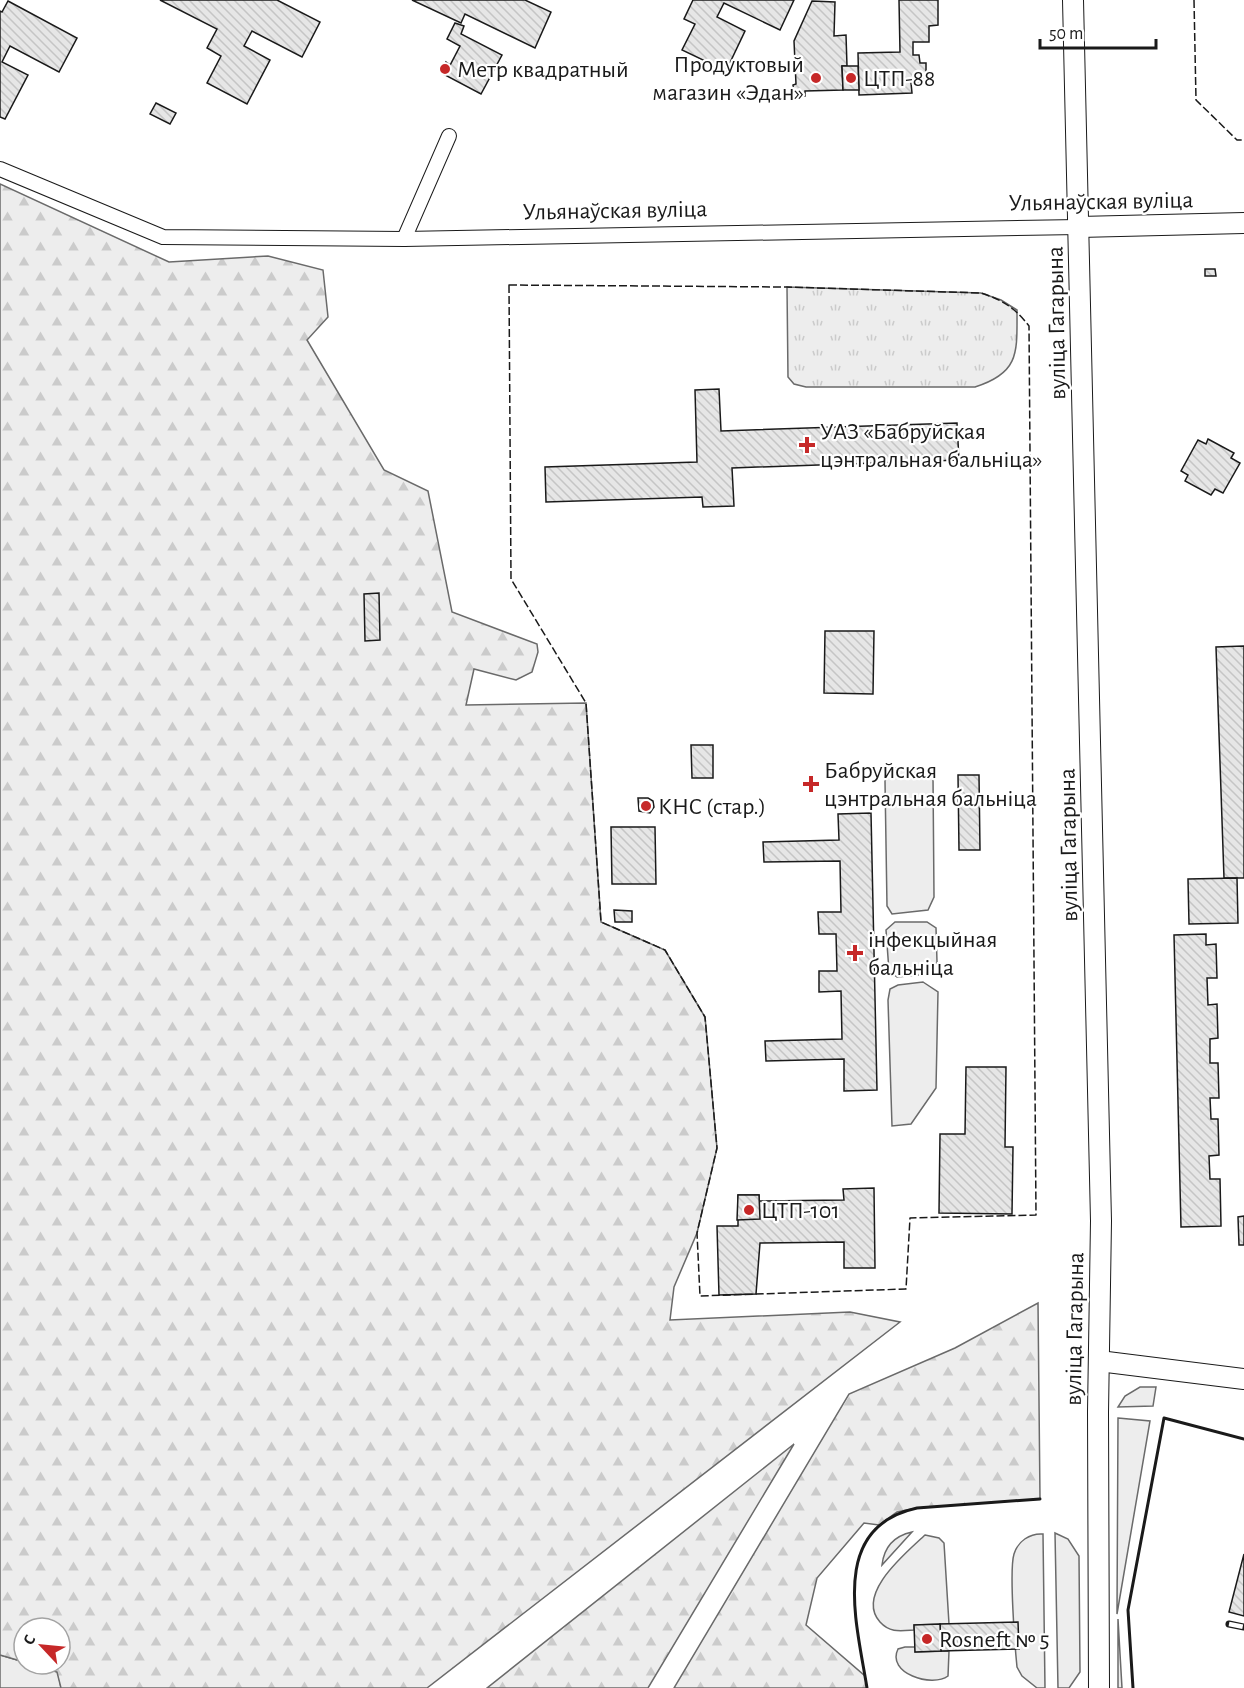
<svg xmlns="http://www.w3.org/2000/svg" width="1244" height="1688" font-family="'Alegreya Sans',sans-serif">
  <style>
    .grass { fill: #ededed; stroke: #6a6a6a; stroke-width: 1.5 }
    .forest { fill: url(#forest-firs); stroke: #6a6a6a; stroke-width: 1.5 }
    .park { fill: url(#park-tufts); stroke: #6a6a6a; stroke-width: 1.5 }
    .building { fill: url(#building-back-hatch); stroke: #1a1a1a; stroke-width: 1.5 }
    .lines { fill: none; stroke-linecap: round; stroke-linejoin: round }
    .street-casing { stroke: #1a1a1a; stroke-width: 16 }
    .secondary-casing { stroke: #1a1a1a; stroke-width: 22 }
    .street { stroke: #fff; stroke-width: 14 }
    .secondary { stroke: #fff; stroke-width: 20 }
    .rail-casing { stroke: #1a1a1a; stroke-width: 7 }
    .rail { stroke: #fff; stroke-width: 4.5; stroke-dasharray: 14; stroke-linecap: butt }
    .fence { stroke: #1a1a1a; stroke-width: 1.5; stroke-dasharray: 8 3; stroke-linecap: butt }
    .wall { stroke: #1a1a1a; stroke-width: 3 }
    .poi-dot { fill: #c62828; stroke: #fff; stroke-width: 2 }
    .labels { text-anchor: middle; stroke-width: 4.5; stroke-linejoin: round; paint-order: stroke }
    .poi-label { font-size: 24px; fill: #1a1a1a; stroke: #fff; text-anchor: start }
    .street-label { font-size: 24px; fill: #1a1a1a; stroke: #fff }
  </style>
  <defs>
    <pattern id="forest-firs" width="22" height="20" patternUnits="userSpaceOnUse" patternTransform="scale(1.5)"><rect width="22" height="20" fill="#ededed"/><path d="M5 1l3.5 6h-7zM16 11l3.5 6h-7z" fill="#cbcbcb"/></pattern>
    <pattern id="park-tufts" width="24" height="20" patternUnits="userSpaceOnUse" patternTransform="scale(1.5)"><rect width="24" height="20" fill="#ededed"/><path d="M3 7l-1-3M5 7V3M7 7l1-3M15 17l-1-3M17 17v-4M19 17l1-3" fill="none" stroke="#cbcbcb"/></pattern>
    <pattern id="building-back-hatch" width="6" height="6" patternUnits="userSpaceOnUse" patternTransform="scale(1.5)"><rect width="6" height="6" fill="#e6e6e6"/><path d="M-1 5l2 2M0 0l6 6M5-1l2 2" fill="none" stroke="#c5c5c5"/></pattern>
  </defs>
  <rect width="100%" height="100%" fill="#fff"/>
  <g class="grass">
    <path d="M906 767C918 767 927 765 933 777L934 897 928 910 892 914 887 906 885 781 892 768Z"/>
    <path d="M895 922H927L936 928 937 962 928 974 897 977 889 971 886 930Z"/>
    <path d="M923 982 938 992 936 1088 911 1124 892 1126 888 1000 890 989 898 985Z"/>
    <path d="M1140 1387H1156L1153 1406 1118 1407 1125 1396Z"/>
    <path d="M1118 1418 1150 1421 1117 1614Z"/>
    <path d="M912 1532 882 1565C884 1547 894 1536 912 1532Z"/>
    <path d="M1055 1533 1068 1539 1079 1556 1080 1672 1069 1688H1058Z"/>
    <path d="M1043 1534 1045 1688H1037L1022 1676 1017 1667C1015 1647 1009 1570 1014 1554 1018 1541 1030 1533 1043 1534Z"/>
    <path d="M925 1535 939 1538 944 1543 949 1624 914 1625V1630C900 1631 890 1633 880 1622 855 1594 906 1553 925 1535Z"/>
    <path d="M1118 1619 1122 1688H1118Z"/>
    <path d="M905 1647H915V1652L949 1651 948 1676C932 1688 886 1673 898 1649Z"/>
    <path d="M0 1655 58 1672 61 1688H0Z"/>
  </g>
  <g class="forest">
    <path d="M0 184 169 262 268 256 323 270 328 317 307 340 384 470 428 491 452 612 537 644 538 652 532 672 516 680 474 669 466 705 586 703 601 922 665 950 705 1017 717 1148 697 1233 674 1287 670 1320 850 1312 900 1322 427 1688H61L57 1672 29 1664H60V1628H24V1662L0 1655Z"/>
    <path d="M1038 1303 1040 1499 917 1508 897 1512 879 1525 864 1523 817 1578 806 1625 865 1676 867 1688H674L849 1394 955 1348Z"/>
    <path d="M794 1444 648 1688H487Z"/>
  </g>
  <path class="park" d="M787 287 981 293 1001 300 1017 310C1017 352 1020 373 975 387H806L794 384 788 377Z"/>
  <g class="building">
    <path d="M160 0H277L320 22 302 57 252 31 244 46 270 60 247 104 207 83 221 56 207 48 217 29Z"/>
    <path d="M412 0H525L551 12 535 48 465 14 461 23Z"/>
    <path d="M693 0H794L780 30 724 3 717 17 745 31 726 71 682 50 695 24 684 19Z"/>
    <path d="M899 0H938V25L929 26V42H913V55H919L920 63H926V83H911L912 93 859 95 858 53 900 52Z"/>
    <path d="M8 1 77 38 59 72 10 46 2 62 28 75 5 119 0 117V11L2 12Z"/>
    <path d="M812 1 835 2 834 36 846 35 847 66H842L843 90 805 91V96H794L793 85 796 84 794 41Z"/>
    <path d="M455 23 464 26 461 34 502 55 481 94 445 75 460 46 447 39Z"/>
    <path d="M446 62 450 65 445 75 441 73Z"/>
    <path d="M842 66H858L859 90H843Z"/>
    <path d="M156 103 176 113 170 124 150 114Z"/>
    <path d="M1205 269H1215L1216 276H1205Z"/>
    <path d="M719 389 721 431 957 423 959 460 732 468 734 506 703 507 702 497 546 502 545 467 697 462 695 390Z"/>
    <path d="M1208 439 1234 453 1231 458 1240 463 1223 493 1215 489 1211 495 1185 481 1188 475 1181 471 1198 440 1206 444Z"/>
    <path d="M379 593 380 640 365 641 364 594Z"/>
    <path d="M825 631H874L873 694 824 693Z"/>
    <path d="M1244 646V878H1224L1216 647Z"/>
    <path d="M691 745H713V778H692Z"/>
    <path d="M958 775H979L980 850H959Z"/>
    <path d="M638 798H648L653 801 654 807 650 813 639 811Z"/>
    <path d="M871 813 877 1090 844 1091V1059L766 1061 765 1041 842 1039 841 991 819 992V971H837L836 934H819L818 912H841L840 861 764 862 763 842 839 840 838 814Z"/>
    <path d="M611 827H655L656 884H612Z"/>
    <path d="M1237 878 1238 923 1189 924 1188 879Z"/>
    <path d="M614 910 632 911V922H615Z"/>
    <path d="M1206 934V945L1216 944 1217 978H1207L1208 1005 1217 1004 1218 1038 1210 1039V1063H1218L1219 1098H1210L1211 1119H1218L1219 1155 1209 1156 1210 1179H1220L1221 1226 1181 1227 1174 935Z"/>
    <path d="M966 1067H1006L1005 1147H1013L1012 1214 939 1213 940 1134H965Z"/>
    <path d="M874 1188 875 1268H844V1242L760 1243 756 1294 719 1295 717 1226H738V1195H759V1201L844 1200 843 1189Z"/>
    <path d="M738 1195H759L760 1219 737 1220Z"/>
    <path d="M1244 1216V1245H1239L1238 1217Z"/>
    <path d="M1244 1554V1616L1229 1612Z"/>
    <path d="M1018 1622 1019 1649 941 1651 940 1624Z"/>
    <path d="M940 1624 941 1651 915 1652 914 1625Z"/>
  </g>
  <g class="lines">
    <defs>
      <g id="street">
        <path d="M0 169 163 237 404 239 1079 227"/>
        <path d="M404 239 449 136"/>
      </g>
      <g id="secondary">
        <path d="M1073 0 1101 1221 1098 1412 1099 1688"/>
        <path d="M1079 227 1244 223"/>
        <path d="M1099 1361 1244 1379"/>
      </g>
    </defs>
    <use href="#street" class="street-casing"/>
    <use href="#secondary" class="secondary-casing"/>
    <use href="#street" class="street"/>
    <use href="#secondary" class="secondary"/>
    <defs>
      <path id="rail" d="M1229 1624 1244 1627"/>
    </defs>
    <use href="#rail" class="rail-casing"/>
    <use href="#rail" class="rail"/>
    <g class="fence">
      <path d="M1194 0 1196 100 1237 140H1244"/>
      <path d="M509 285 787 287 981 293C1003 300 1015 308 1029 326L1036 1215 910 1218 906 1289 700 1296 697 1233 717 1148 705 1017 665 950 601 922 586 703 511 579Z"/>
    </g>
    <g class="wall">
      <path d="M867 1688C857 1624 828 1527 917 1508L1040 1499"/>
      <path d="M1133 1688 1128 1610 1164 1418 1244 1439"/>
    </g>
  </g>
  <g class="poi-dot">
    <circle cx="445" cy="69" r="6"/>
    <circle cx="816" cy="78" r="6"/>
    <circle cx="851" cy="78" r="6"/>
    <path d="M804 436h6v6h6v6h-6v6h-6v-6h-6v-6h6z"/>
    <path d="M808 775h6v6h6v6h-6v6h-6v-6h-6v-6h6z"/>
    <circle cx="646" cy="806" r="6"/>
    <path d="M852 944h6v6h6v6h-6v6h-6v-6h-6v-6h6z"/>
    <circle cx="749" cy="1210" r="6"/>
    <circle cx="927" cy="1639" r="6"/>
  </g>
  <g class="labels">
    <g class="poi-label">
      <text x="804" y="72" text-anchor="end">Продуктовый<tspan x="804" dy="28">магазин «Эдан»</tspan></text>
      <text x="457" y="77">Метр квадратный</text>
      <text x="863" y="86">ЦТП-88</text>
      <text x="820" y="439">УАЗ «Бабруйская<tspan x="820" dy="28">цэнтральная бальніца»</tspan></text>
      <text x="824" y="778">Бабруйская<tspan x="824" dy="28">цэнтральная бальніца</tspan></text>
      <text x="658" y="814">КНС (стар.)</text>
      <text x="868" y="947">інфекцыйная<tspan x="868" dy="28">бальніца</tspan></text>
      <text x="761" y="1218">ЦТП-101</text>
      <text x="939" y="1647">Rosneft № 5</text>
    </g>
    <g class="street-label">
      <text transform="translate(1101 201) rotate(-1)" y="8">Ульянаўская вуліца</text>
      <text transform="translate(615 210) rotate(-1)" y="8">Ульянаўская вуліца</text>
      <text transform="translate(1056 323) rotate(-91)" y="8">вуліца Гагарына</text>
      <text transform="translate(1068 845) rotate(-91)" y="8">вуліца Гагарына</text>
      <text transform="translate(1074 1329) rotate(-89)" y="8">вуліца Гагарына</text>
    </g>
  </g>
  <g transform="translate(42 1646) rotate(296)"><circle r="28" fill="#ffffff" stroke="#a3a3a3" stroke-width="1.5"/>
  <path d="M0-4.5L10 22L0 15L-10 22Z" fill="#c62828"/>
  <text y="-9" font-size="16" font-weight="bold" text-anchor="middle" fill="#1a1a1a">С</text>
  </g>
  <path d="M1040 39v9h116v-9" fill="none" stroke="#1a1a1a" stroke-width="3"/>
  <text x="1049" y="39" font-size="18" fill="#1a1a1a" stroke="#ffffff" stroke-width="4.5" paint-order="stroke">50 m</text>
</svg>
